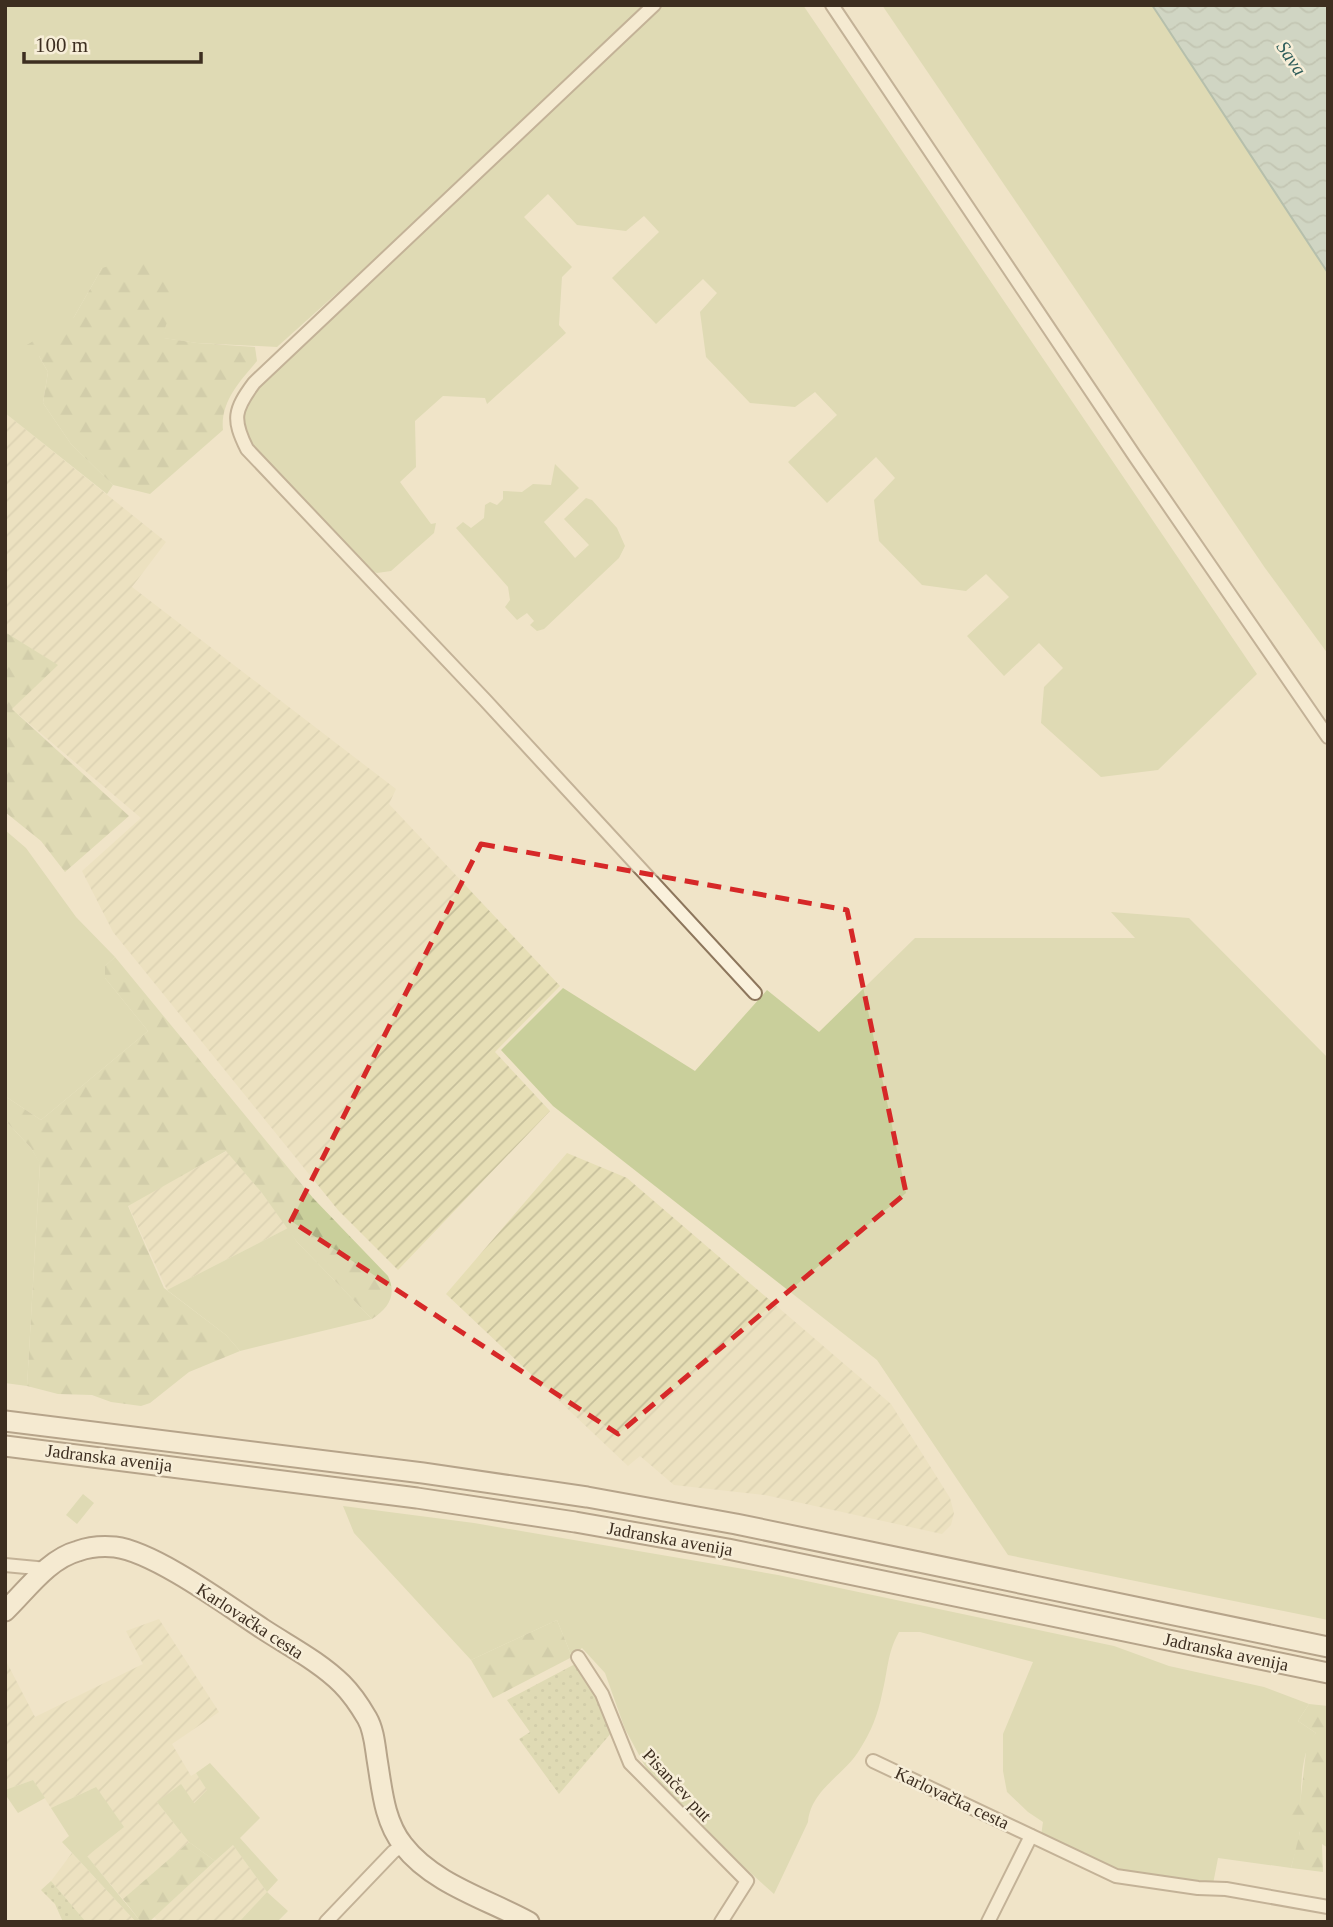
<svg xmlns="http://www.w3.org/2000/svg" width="1333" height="1927" font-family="Georgia,serif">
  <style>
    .farmland { fill: url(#farmland-furrows) }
    .grass { fill: #c9cf9b }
    .forest { fill: url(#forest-firs) }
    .garden { fill: url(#garden-dots) }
    .water { fill: url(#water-waves); stroke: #6f938a; stroke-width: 2 }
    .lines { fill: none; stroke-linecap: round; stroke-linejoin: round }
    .street-casing { stroke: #8d765c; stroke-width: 16 }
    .secondary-casing { stroke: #6f573f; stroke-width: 23 }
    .street { stroke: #faf1dc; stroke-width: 12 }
    .secondary { stroke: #faf1dc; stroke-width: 19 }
    .marked { fill: none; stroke: #d62828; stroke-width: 5; stroke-dasharray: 14 9; stroke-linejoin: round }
    .labels { text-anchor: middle; stroke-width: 5; stroke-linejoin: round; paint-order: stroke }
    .street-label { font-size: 18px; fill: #3d2e20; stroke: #f7eed8 }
    .water-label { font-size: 19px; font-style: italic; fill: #2f5d5a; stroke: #f7eed8 }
  </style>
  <defs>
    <pattern id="farmland-furrows" width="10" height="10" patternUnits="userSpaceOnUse" patternTransform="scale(1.75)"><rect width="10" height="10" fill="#e6deb5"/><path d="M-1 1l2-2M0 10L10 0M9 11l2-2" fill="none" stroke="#c6bf9b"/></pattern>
    <pattern id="forest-firs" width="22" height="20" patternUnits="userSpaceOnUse" patternTransform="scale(1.75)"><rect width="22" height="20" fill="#c9cf9b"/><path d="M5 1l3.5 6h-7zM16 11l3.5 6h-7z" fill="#aeb285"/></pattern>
    <pattern id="garden-dots" width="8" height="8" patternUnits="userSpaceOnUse" patternTransform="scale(1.75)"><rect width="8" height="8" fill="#c9cf9b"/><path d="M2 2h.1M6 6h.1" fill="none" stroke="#aeb285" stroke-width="1.8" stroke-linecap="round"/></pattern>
    <pattern id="water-waves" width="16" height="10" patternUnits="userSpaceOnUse" patternTransform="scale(1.75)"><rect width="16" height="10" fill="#a9c4bc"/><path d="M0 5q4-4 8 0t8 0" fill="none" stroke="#8ba098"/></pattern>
  </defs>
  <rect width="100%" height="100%" fill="#f0e4c8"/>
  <g class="farmland">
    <path d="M5 413 166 542 132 587 396 789 389 804 560 986 495 1052 550 1111 398 1270 338 1210 113 932 82 871 141 818 12 709 57 665 5 632Z"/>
    <path d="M227 1151 262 1193 288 1228 167 1290 128 1205Z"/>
    <path d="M567 1153 627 1178 891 1404 950 1498 954 1513 951 1525 942 1534 765 1495 674 1485 640 1456 628 1466 446 1294Z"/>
    <path d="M159 1619 219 1712 172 1744 191 1776 196 1773 208 1790 193 1803 157 1802 189 1842 123 1899 86 1855 96 1787 51 1808 33 1780 5 1790V1659L35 1717 143 1664 126 1631Z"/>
    <path d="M233 1845 267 1892 239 1922H159L154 1917Z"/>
    <path d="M72 1853 136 1922H86L51 1881Z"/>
  </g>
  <g class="grass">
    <path d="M5 5H649L433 207 277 347 197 343 163 338 166 325 102 268 74 317 39 356 48 372 43 403 71 444 113 485 107 494 5 413Z"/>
    <path d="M663 5H803L1257 674 1158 770 1101 777 1041 723 1044 687 1063 668 1039 643 1004 676 967 636 1009 597 986 574 966 591 922 585 879 541 874 500 895 478 876 457 827 503 788 462 837 415 815 392 795 407 750 403 706 357 700 312 717 293 703 279 656 324 612 278 659 232 644 216 626 231 577 225 548 194 524 217 572 267 562 277 559 325 566 333 487 404 485 398 443 396 415 421 416 467 400 482 431 524 436 523 434 533 391 571 377 573 368 570 268 464 245 437 241 422 247 402 260 386Z"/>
    <path d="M882 5H1152L1328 273V654L1265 568Z"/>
    <path d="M555 464 579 488 544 522 575 558 589 545 564 519 586 498 592 500 617 528 625 546 619 558 544 629 537 631 530 625 534 621 527 613 517 620 505 607 510 600 508 587 456 528 463 522 471 528 484 518 485 505 490 502 497 505 503 499V491L522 492 533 484 551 485Z"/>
    <path d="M5 830 26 848 76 917 115 957 105 966V978L148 1031 41 1120 5 1096Z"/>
    <path d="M1111 912 1189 918 1328 1058V1620L1008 1555 877 1360 553 1106 501 1050 563 988 695 1071 767 990 819 1032 915 938H1135Z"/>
    <path d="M5 1120 31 1148 40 1163 27 1386 5 1383Z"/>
    <path d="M288 1228 297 1242 372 1319 240 1351 226 1335 167 1290Z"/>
    <path d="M83 1494 94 1503 77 1524 66 1515Z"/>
    <path d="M343 1506 474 1523 778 1575 1114 1646 1169 1666 1264 1687 1309 1704 1298 1721 1316 1733C1297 1755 1302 1802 1300 1830 1299 1843 1294 1856 1291 1868L1218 1858 1213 1884 1134 1875 1109 1867 1041 1836 1043 1822 1028 1812 1007 1792 1003 1771V1734L1033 1662 920 1632H899C887 1653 888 1671 882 1694 878 1714 871 1732 860 1749 845 1775 811 1789 808 1822L774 1894 743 1866 651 1777 625 1729 605 1673 582 1648 572 1657 557 1620 471 1660 354 1533Z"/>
    <path d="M210 1763 260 1818 240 1838 278 1880 267 1892 288 1911 277 1922H239L267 1892 233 1845 215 1861 189 1842 157 1802 181 1784 194 1803 207 1790 196 1773Z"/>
    <path d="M33 1780 45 1798 18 1813 5 1794V1790Z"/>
    <path d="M96 1787 124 1827 87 1856 141 1922H136L62 1842 69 1836 51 1808Z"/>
  </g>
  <g class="forest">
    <path d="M148 255 166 261 182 288 166 325 164 338 197 343 255 347 257 361C240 381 220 402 223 430L150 494 113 485 71 444 43 403 48 372 39 356 29 359 25 346 74 317 102 268Z"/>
    <path d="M5 632 58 665 12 709 129 816 65 872 41 841 5 812Z"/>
    <path d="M115 957 313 1198 388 1276C397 1295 389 1308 372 1319L297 1242 262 1193 226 1151 128 1206 164 1288 226 1335 240 1351 189 1372 150 1403 141 1406 111 1402 92 1395 58 1394 27 1386 40 1164 31 1148 5 1120V1096L41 1120 148 1031 105 978V966Z"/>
    <path d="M557 1620 572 1657 493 1698 471 1660Z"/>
    <path d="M1309 1704 1328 1706V1848L1322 1844 1323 1872 1291 1868 1300 1832 1276 1817 1288 1802 1300 1804 1307 1743 1316 1733 1298 1721Z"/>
    <path d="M189 1842 215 1861 149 1922H141L123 1899Z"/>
  </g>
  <g class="garden">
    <path d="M577 1663 593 1686 612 1732 559 1794 519 1739 530 1732 507 1700Z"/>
    <path d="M51 1881 86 1922H63L55 1904 41 1890Z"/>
  </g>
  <path class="water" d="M1152 5H1328V273L1160 17Z"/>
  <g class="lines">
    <defs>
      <g id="street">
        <path d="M654 5 254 383C234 410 232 419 247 449L485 700 755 993"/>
        <path d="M832 5 1136 458 1328 737"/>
        <path d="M5 1565 47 1569"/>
        <path d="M578 1657 602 1694 630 1763 747 1881 721 1922"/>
        <path d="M873 1761 1116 1876 1198 1888 1226 1889 1328 1907"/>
        <path d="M326 1922 393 1852 403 1845"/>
        <path d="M988 1922 1031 1836"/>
      </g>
      <g id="secondary">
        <path d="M5 1421 423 1473 587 1497 736 1524 1328 1647"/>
        <path d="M5 1446 417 1498 575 1522 728 1549 1328 1673"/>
        <path d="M5 1611C26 1591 48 1559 78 1551 89 1547 104 1546 115 1547 155 1552 228 1606 263 1629 289 1646 320 1662 342 1684 352 1694 360 1706 367 1718 374 1730 375 1746 377 1759 382 1789 384 1821 403 1845 433 1884 487 1899 529 1922"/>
      </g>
    </defs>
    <use href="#street" class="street-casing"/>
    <use href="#secondary" class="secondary-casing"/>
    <use href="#street" class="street"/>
    <use href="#secondary" class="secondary"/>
  </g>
  <path d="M0 0H1333V1927H0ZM481 844 847 910 906 1193 618 1434 291 1221Z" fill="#f0e4c8" fill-opacity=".55" fill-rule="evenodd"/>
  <path class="marked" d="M481 844 847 910 906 1193 618 1434 291 1221Z"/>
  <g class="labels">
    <g class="street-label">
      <text transform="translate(109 1458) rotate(7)" y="6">Jadranska avenija</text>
      <text transform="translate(670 1539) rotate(10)" y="6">Jadranska avenija</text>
      <text transform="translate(250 1621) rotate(33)" y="6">Karlovačka cesta</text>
      <text transform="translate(1226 1652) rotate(12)" y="6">Jadranska avenija</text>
      <text transform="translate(677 1785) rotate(47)" y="6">Pisančev put</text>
      <text transform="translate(952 1798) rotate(25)" y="6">Karlovačka cesta</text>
    </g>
    <g class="water-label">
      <text transform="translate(1292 58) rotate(56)" y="7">Sava</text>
    </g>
  </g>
  <rect width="1333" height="1927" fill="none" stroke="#3d2e20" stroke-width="14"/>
  <path d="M24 52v10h177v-10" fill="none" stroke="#3d2e20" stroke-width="3.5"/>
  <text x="35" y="52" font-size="21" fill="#3d2e20" stroke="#f7eed8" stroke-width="5" paint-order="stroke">100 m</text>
</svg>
